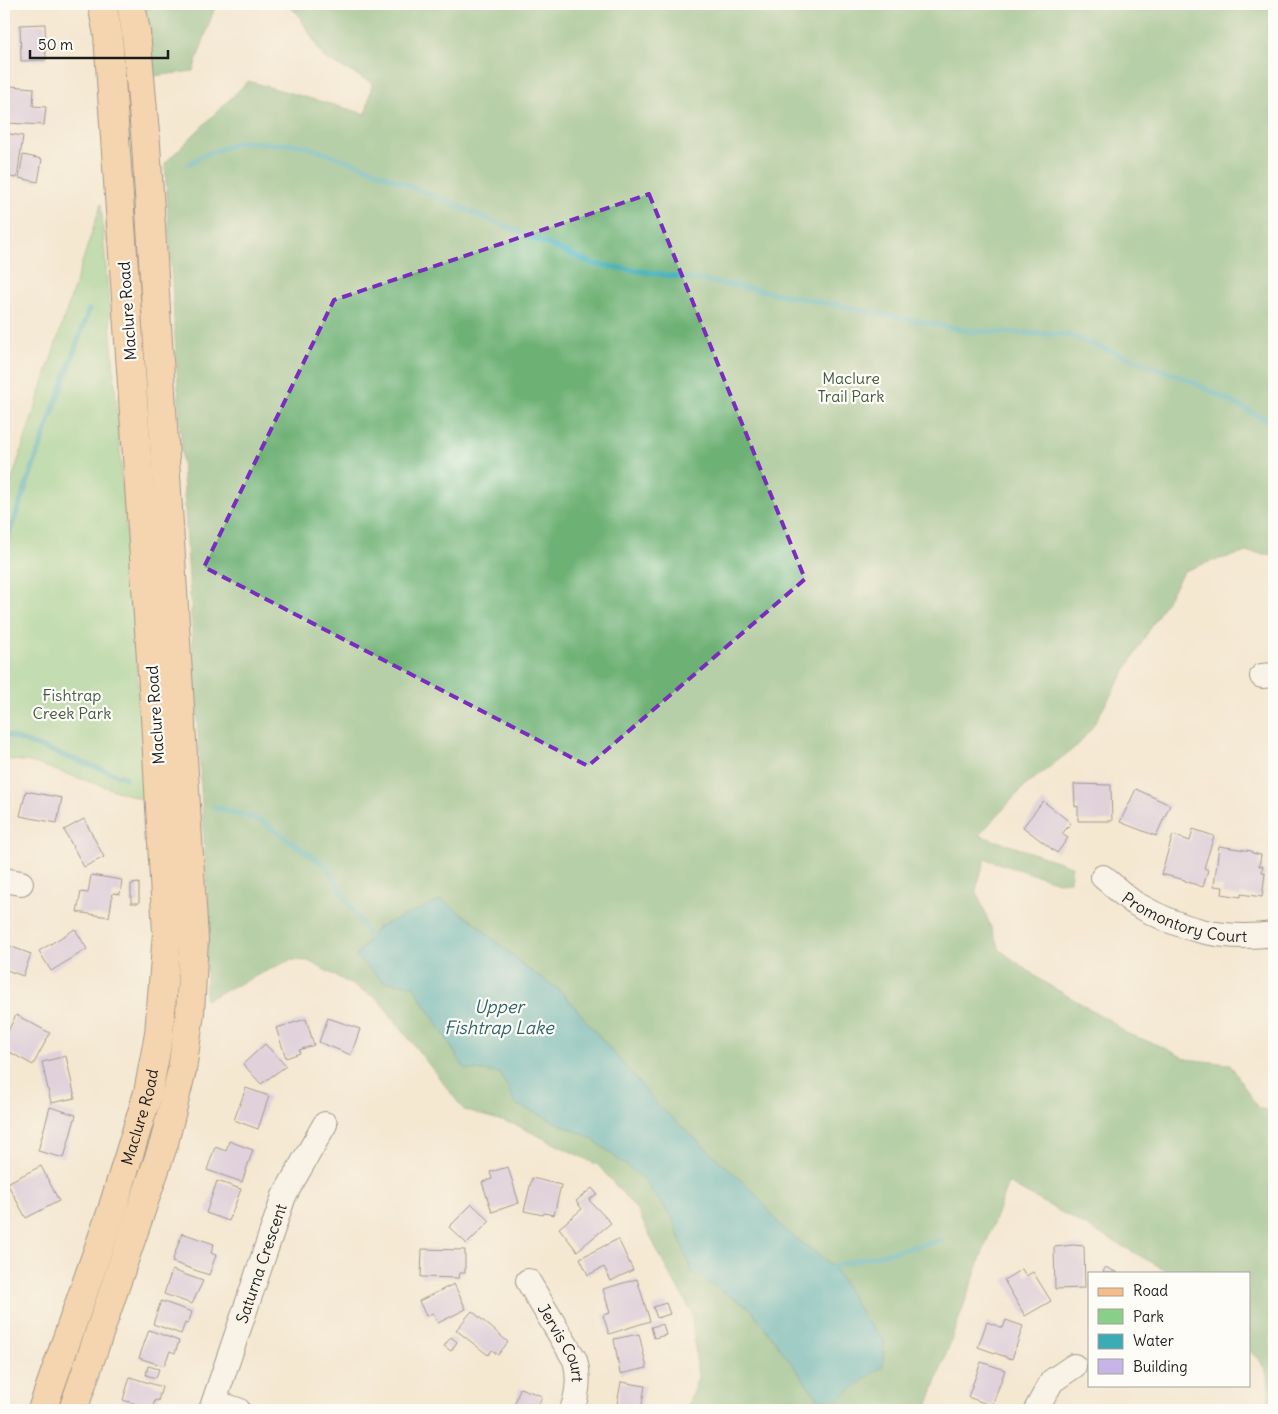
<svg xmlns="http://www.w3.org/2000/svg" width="1278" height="1414" font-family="Delius,sans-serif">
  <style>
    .green { fill: #89ce89; stroke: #527552 }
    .forest { fill: #6eb175; stroke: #456648; fill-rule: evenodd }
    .water { fill: #3bacb6; stroke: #2c6469 }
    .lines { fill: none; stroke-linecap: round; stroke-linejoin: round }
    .stream { stroke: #3bacb6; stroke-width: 5.5 }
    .building { fill: #c7b5e7 }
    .minor-casing { stroke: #3c3b37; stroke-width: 26 }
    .major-casing { stroke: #3c3b37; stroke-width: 30 }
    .minor { stroke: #fff; stroke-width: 24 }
    .major { stroke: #f6be86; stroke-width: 28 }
    .marked { fill: none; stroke: #7b2cbf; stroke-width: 4; stroke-dasharray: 10 6; stroke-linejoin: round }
    .labels { text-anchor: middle; stroke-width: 4.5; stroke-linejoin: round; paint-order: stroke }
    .street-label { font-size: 16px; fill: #1c1c1c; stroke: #fdfcf7 }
    .park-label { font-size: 16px; fill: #425a42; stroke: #fdfcf7 }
    .water-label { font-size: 18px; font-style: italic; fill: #2c6469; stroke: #fdfcf7 }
  </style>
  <rect width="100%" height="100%" fill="#fdfcf7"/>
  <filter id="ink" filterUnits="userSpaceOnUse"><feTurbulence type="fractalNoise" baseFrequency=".02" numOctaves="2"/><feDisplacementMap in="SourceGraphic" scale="10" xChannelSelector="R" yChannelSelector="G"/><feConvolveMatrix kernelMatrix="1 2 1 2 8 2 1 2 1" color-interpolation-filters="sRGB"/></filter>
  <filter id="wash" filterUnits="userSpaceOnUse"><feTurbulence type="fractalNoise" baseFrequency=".0096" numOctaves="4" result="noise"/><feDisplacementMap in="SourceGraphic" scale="20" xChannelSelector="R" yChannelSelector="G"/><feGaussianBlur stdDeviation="1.12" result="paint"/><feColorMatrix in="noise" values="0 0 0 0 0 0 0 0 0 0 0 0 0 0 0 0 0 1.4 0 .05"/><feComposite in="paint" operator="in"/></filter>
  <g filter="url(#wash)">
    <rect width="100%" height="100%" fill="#f4e8d1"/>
    <path class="green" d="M101 204 147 801 31 762 4 759V504Z"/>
    <g class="forest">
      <path d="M146 4H216L193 71 154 76Z"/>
      <path d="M286 4H558L575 9 577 4H1274V555L1248 552 1212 561 1184 571 1091 729 1078 745 1025 786 979 835 1072 866 1070 881 1058 882 985 859 976 890 1000 950 1042 981 1111 1021 1126 1033 1163 1047 1186 1059 1230 1064 1258 1108 1274 1112V1410H1266C1273 1386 1269 1366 1249 1351V1273H1171L1008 1183 926 1410H686L698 1377 691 1311 666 1268 637 1210 598 1165 516 1125 464 1110 378 999 308 961 290 960 205 1000 208 910 165 163 248 81 366 114 372 83 324 58 298 14ZM442 901 475 923 528 969 561 991 658 1105 754 1192 781 1227 833 1266 864 1318 884 1340 819 1400 750 1308 692 1273 673 1219 643 1179 591 1138 516 1104 500 1073 465 1069 413 985 384 982 356 956 378 927Z"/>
    </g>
    <path class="water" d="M442 900 475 923 528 969 561 991 658 1105 754 1192 781 1227 833 1266 864 1318 884 1340 883 1366 838 1399 819 1400 750 1308 692 1273 673 1219 643 1179 591 1138 516 1104 500 1073 465 1069 413 985 384 982 356 957 378 927Z"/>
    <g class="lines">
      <g class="stream">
        <path d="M190 164 202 156 239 142 301 145 363 166 594 264 743 287 969 331 1068 335 1189 380 1274 424"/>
        <path d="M4 548 89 310"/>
        <path d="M4 734 126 778"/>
        <path d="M214 807 258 819 325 865 371 939 377 942"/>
        <path d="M828 1270 833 1266 941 1240"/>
      </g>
    </g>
    <g id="blocks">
      <g class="building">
        <path d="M45 24 46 60 21 61 20 25Z"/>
        <path d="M10 86 34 88 33 106 46 107 44 125 6 123Z"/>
        <path d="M4 133 23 136 17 178 4 176Z"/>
        <path d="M23 155 42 159 38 182 19 178Z"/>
        <path d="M4 186 9 187 5 206H4Z"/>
        <path d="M1074 784 1111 785 1112 821H1078V806L1075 807Z"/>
        <path d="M1136 789 1170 805 1156 836 1120 822Z"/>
        <path d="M26 791 62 798 57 823 20 816Z"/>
        <path d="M4 797 10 798 5 823H4Z"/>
        <path d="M1043 801 1071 823 1062 834 1068 838 1057 853 1023 827Z"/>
        <path d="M84 819 104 857 84 867 64 830Z"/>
        <path d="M1193 829 1214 836 1204 868 1208 870 1203 887 1185 881V880L1161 874 1173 835 1190 841Z"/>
        <path d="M1274 842V859L1269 844Z"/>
        <path d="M1219 846 1252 851V853L1261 855 1259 866H1263L1262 872 1265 873 1262 897 1241 894V897L1222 894 1223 887 1214 886Z"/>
        <path d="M91 875 122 880 120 894 113 893 109 917 77 912 81 892 88 893Z"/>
        <path d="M139 883V903H131V884Z"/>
        <path d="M75 929 87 949 51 971 39 951Z"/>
        <path d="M4 944 31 954 23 976 4 969Z"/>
        <path d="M16 1015 50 1033 33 1065 4 1049V1039Z"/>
        <path d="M328 1018 360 1029 351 1055 319 1042Z"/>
        <path d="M306 1019 314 1045 299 1050 300 1053 286 1058 276 1028Z"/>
        <path d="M265 1044 286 1066 261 1084 243 1064Z"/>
        <path d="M66 1056 75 1098 51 1103 42 1062Z"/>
        <path d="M246 1088 269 1096 258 1129 234 1120Z"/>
        <path d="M50 1107 76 1115 64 1158 38 1151Z"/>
        <path d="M229 1141 253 1150 242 1182 207 1170 215 1147 226 1151Z"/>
        <path d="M41 1166 59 1201 26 1218 7 1183Z"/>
        <path d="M508 1167 519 1203 492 1212 482 1182 492 1179 490 1172Z"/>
        <path d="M532 1178 561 1185 554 1215 544 1213 543 1215 524 1211Z"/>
        <path d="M217 1181 241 1189 229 1221 206 1213Z"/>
        <path d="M592 1188 597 1194 589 1200 611 1223 577 1251 559 1228 582 1209 576 1201Z"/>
        <path d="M472 1204 490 1221 467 1244 449 1227Z"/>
        <path d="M182 1233 214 1244 211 1253 216 1255 209 1275 172 1262Z"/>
        <path d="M618 1239 633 1270 611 1281 604 1267 588 1275 580 1258Z"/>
        <path d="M1073 1245 1084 1246 1085 1288 1055 1289 1054 1247Z"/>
        <path d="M422 1249 465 1250V1273H460L459 1278 421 1277Z"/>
        <path d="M1105 1267 1118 1273H1103Z"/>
        <path d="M1022 1269 1026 1276 1033 1272 1051 1301 1025 1316 1004 1280Z"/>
        <path d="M172 1270 203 1281 192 1304 164 1294Z"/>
        <path d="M637 1279 650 1321 609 1334 603 1315 610 1313 603 1289Z"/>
        <path d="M454 1284 466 1309 438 1323 433 1313 426 1316 419 1301Z"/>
        <path d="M161 1301 192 1312 188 1324 185 1323 181 1334 153 1324Z"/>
        <path d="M666 1303 670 1314 657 1318 653 1307Z"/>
        <path d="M472 1311 508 1342 498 1355 492 1350 488 1355 456 1330Z"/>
        <path d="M1006 1320 1023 1326 1012 1359 978 1347 987 1322 1003 1328Z"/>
        <path d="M663 1324 666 1335 654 1338 651 1327Z"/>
        <path d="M149 1330 179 1341 175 1353 170 1351 164 1366 139 1358Z"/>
        <path d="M639 1334 647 1368 620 1374 614 1339Z"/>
        <path d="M451 1337 457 1342 451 1351 444 1346Z"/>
        <path d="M981 1362 1005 1370 992 1406 968 1397Z"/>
        <path d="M148 1366 159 1369 156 1378 146 1375Z"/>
        <path d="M130 1377 162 1387 158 1401 155 1400 152 1409 123 1400Z"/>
        <path d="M621 1382 645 1386 641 1410H616Z"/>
        <path d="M520 1388 542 1396 537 1410H513Z"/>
      </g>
    </g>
  </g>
  <g filter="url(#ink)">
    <use href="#blocks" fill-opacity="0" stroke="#3c3b37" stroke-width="1"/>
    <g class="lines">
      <defs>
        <g id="minor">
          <path d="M1262 676 1274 675"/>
          <path id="s1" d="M1103 877C1114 886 1125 897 1136 904 1181 930 1223 941 1274 934"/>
          <path d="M4 880 21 883"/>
          <path id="s2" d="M528 1281 575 1360C580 1377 578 1393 572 1410"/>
          <path d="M214 1402 238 1410"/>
          <path id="s3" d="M211 1410 284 1196 325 1124"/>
          <path d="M1036 1410 1052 1381 1074 1366"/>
        </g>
        <g id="major">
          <path id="s4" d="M42 1410 112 1210 148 1093 159 1034 167 933 155 717 113 109 108 35 102 4"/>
          <path d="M73 1410 164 1143 182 1070 190 1013 194 939 146 144 136 32 131 4"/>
        </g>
      </defs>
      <use href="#minor" class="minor-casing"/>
      <use href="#major" class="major-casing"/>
      <use href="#minor" class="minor"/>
      <use href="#major" class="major"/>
    </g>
  </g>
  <path d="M0 0H1278V1414H0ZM649 194 805 579 588 766 204 567 334 300Z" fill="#f4e8d1" fill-opacity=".55" fill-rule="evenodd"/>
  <path class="marked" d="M649 194 805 579 588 766 204 567 334 300Z"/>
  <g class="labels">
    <g class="street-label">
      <text transform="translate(127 311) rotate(-94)" y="6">Maclure Road</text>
      <text transform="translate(155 715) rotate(-94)" y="6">Maclure Road</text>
      <text dy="6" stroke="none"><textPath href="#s1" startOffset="94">Promontory Court</textPath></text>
      <text dy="6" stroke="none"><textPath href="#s4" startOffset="309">Maclure Road</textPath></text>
      <text dy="6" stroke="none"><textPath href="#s3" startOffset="155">Saturna Crescent</textPath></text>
      <text dy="6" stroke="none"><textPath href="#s2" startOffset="71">Jervis Court</textPath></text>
    </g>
    <g class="park-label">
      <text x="851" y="384">Maclure<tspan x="851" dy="18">Trail Park</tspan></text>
      <text x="72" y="701">Fishtrap<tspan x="72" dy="18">Creek Park</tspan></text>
    </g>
    <g class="water-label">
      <text x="499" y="1013">Upper<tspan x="499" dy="21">Fishtrap Lake</tspan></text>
    </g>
  </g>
  <rect width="1278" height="1414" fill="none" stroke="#fdfcf7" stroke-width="20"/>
  <rect x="1088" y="1272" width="162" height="115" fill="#fdfcf7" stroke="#a3a29f"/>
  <rect x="1098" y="1288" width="25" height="8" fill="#f6be86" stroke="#a3a29f"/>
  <text x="1133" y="1296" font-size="15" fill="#1c1c1c">Road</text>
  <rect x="1098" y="1309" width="25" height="15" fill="#89ce89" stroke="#a3a29f"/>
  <text x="1133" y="1322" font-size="15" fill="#1c1c1c">Park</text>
  <rect x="1098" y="1334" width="25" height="15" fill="#3bacb6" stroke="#a3a29f"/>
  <text x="1133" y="1346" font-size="15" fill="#1c1c1c">Water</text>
  <rect x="1098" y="1359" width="25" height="15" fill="#c7b5e7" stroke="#a3a29f"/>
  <text x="1133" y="1372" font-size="15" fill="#1c1c1c">Building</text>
  <path d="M30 50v8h138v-8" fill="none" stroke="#1c1c1c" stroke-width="2.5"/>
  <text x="38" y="50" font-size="15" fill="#1c1c1c" stroke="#fdfcf7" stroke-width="4" paint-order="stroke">50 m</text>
</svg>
